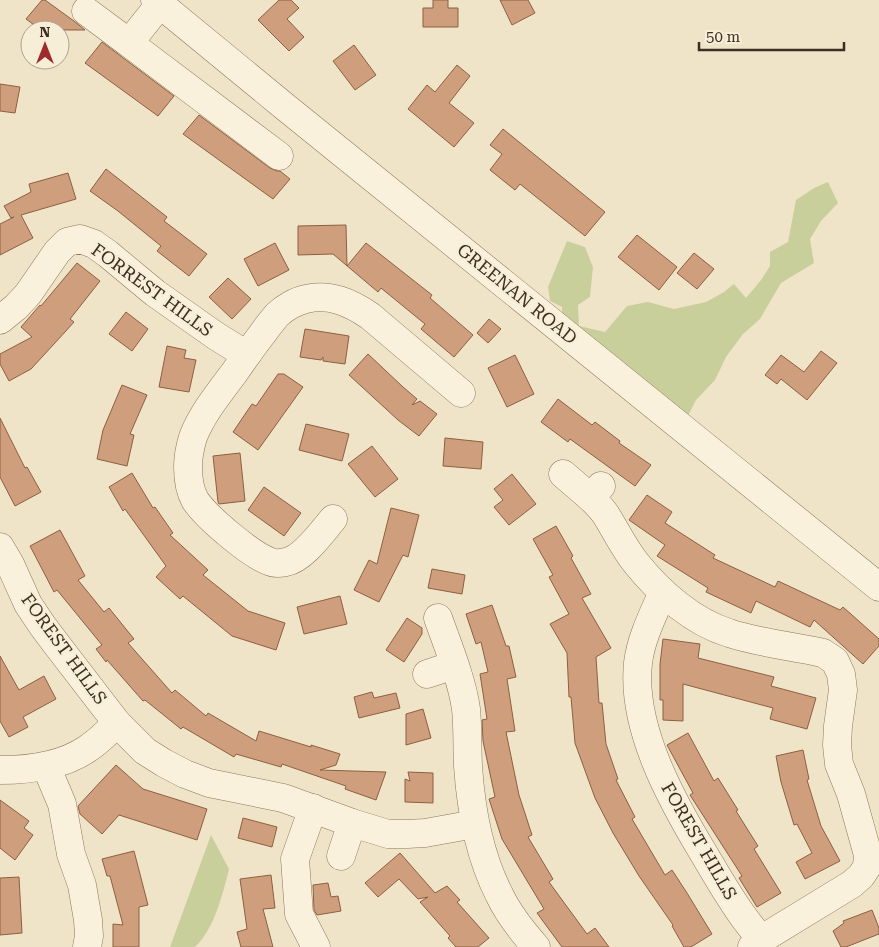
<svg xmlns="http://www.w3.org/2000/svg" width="879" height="947" font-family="'Roboto Serif',serif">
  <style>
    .green { fill: #c9cf9b }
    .building { fill: #cf9f7d; stroke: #8d5f41 }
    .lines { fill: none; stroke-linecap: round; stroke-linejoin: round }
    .minor-casing { stroke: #8d765c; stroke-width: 29 }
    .minor { stroke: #faf1dc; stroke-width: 28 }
    .labels { text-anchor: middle; stroke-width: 5; stroke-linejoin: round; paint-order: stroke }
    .street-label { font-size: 18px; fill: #3d2e20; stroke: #f7eed8 }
  </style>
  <rect width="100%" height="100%" fill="#f0e4c8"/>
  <g class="green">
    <path d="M828 182 838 203 821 221 810 239 814 263 781 283 760 319 743 334 726 357 715 380 696 400 687 418 627 373 615 355 600 354 562 324V307L550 301 548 287 567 241 585 247 593 267 590 297 578 305 579 326 605 332 627 306 648 302 674 309 706 302 724 292 734 284 746 298 761 280 770 266V252L788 242 796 200 814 188Z"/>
    <path d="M211 835 229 869C223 893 214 930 195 947H170Z"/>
  </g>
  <g class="building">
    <path d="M42 0H45L74 21 85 30H41L26 19Z"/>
    <path d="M279 0H291L299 8 287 19 304 37 289 51 258 20Z"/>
    <path d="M433 0H448V8H458V27H423V8H433Z"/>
    <path d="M500 0H528L535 13 512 25Z"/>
    <path d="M102 42 174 96 158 116 85 63Z"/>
    <path d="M354 45 376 75 355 90 333 61Z"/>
    <path d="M457 65 470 76 449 103 474 123 454 147 408 109 427 85 435 92Z"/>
    <path d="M0 84 20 87 15 113 0 111Z"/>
    <path d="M199 115 270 168 277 171H280L290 179 273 199 183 134Z"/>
    <path d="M503 129 605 212 585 236 520 184 515 190 490 170 502 154 490 145Z"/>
    <path d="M106 169 167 217 164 221 207 254 189 276 157 251 161 246 118 211 90 191Z"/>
    <path d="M68 173 76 199 21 215 33 238 0 255V224L14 217 11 218 4 206 31 192 29 184Z"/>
    <path d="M346 225 347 266 366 243 432 295 430 298 473 335 454 357 421 329 425 324 381 288 378 292 333 254 298 255V226Z"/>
    <path d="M637 235 677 267 659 290 618 257Z"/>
    <path d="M275 243 289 270 258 286 244 259Z"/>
    <path d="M694 253 714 269 697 289 677 273Z"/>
    <path d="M77 263 100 281 70 319 74 322 65 332 31 369 9 381 0 364V354L32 337 21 327 40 305 41 306Z"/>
    <path d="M228 278 251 299 232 319 209 297Z"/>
    <path d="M126 312 148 329 132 351 109 334Z"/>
    <path d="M489 319 501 329 488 343 477 333Z"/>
    <path d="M305 329 349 336 345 364 323 361V357L321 360 300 357Z"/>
    <path d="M167 346 186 350 184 358 196 360 189 392 159 387Z"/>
    <path d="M821 351 837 363 807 400 781 379 777 384 765 375 781 355 804 372Z"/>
    <path d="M368 354 403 387 417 399 412 405 420 401 437 414 419 436 398 420 349 375Z"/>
    <path d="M515 355 534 394 507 407 488 368Z"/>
    <path d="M278 374H284L303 387 258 450 233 432 252 404 256 406Z"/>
    <path d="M122 385 147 395 130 434 134 435 127 466 97 459 103 430Z"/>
    <path d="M558 399 592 425 595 422 620 441 619 443 651 465 635 486 570 439 568 442 541 422Z"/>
    <path d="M0 418 25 468 27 467 41 492 15 506 0 477Z"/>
    <path d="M306 424 349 434 342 461 299 450Z"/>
    <path d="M445 438 483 442 481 469 443 466Z"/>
    <path d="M372 446 398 479 375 497 348 464Z"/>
    <path d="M240 453 245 501 219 504 218 502 213 456Z"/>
    <path d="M132 473 153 508 155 507 173 533 170 535 208 570 203 575 248 611 285 623 276 650 232 636 183 596 180 599 156 577 166 566 125 509 123 511 109 487Z"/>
    <path d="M512 474 536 504 509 525 494 507 503 500 494 489Z"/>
    <path d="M264 487 301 513 284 536 248 510Z"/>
    <path d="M647 495 672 512 665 523 715 555 713 558 775 587 778 581 840 610 843 607 879 639V646L863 664 814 620 810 627 756 601 751 613 706 592 708 588 657 556 665 545 629 520Z"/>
    <path d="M391 508 419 515 408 557 403 555 379 602 354 590 369 560 377 564Z"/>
    <path d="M556 526 573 556 571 558 591 594 582 598 611 648 596 657 599 703H602L606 744 618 779 616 780 635 817 632 819 665 875 672 870 687 893 712 934 691 947H684L672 926 673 925 639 876 613 833 595 798 575 743 571 697H569L567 653 550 624 569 614 549 577 553 575 533 539Z"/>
    <path d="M60 530 85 576 78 580 104 612 109 608 134 639 128 643 172 693 175 690 206 716 208 713 256 741 259 731 311 747V745L340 754 336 765 320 770 386 772 376 800 345 789 346 786 282 764 281 767 236 754 234 757 183 727 181 729 145 700 143 701 107 660 106 662 96 649 102 645 57 590 54 592 30 546Z"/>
    <path d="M432 569 465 575 462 594 428 588Z"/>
    <path d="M340 596 347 624 304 634 297 607Z"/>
    <path d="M492 605 506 646H509L516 677 507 679 515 731 506 732 519 795 532 835 528 837 553 879 549 882 587 934 595 928 609 947H562L537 913 544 909 502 839 489 799 495 797 483 741 482 720 487 719 480 674 488 672 481 642 476 644 466 614Z"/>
    <path d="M407 618 422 628V634L404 662 386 650Z"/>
    <path d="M663 639 700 644 698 658 774 677 771 686 816 698 807 729 770 719 773 708 683 684V721L663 720V700H660V664Z"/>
    <path d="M0 656 19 690 44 676 56 699 23 717 28 727 9 737 0 721Z"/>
    <path d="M372 692 374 698 396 693 400 708 359 718 354 697Z"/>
    <path d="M423 709 431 738 406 745V714Z"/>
    <path d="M688 733 714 781 718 778 738 810 736 811 758 846 754 849 781 893 757 907 739 878 742 876 690 795 693 793 667 745Z"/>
    <path d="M803 750 809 779 807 780 821 826 840 861 805 879 796 862 812 853 797 824 794 825 781 782 776 756Z"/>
    <path d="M116 765 143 789 207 809 197 840 119 815 102 834 80 814 78 806Z"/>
    <path d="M408 772 433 773V803L405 802V779L410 781Z"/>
    <path d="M0 800 29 821 24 828 33 835 15 860 0 848Z"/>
    <path d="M243 818 277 827 272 847 238 838Z"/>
    <path d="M134 851 148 905 139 907V947H113V924L123 925 110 876H107L102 859Z"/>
    <path d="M400 853 435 893 447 886 460 900 457 902 489 938 478 947H456L448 938 450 936 420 902 428 897 418 899 399 879 378 897 365 883Z"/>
    <path d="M271 875 275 908 263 909 273 947H241L237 932 247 929 240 879Z"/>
    <path d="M19 877 22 933 0 935V878Z"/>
    <path d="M328 883 331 897 338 896 341 911 317 915 314 910 313 885Z"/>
    <path d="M872 910 879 928V934L846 947H841L833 931 844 923 843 921Z"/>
  </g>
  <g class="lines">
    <defs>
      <g id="minor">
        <path d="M155 0 284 106 879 587"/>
        <path d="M160 4 129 43 279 156"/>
        <path d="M86 11 129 43"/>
        <path d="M0 320 16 307 28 294 57 252 67 242 80 239 94 244 108 254 155 293 216 336 237 349 248 353"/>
        <path d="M563 474 591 498"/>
        <path d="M601 486 591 498C596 503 602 509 606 515 616 531 624 548 636 563 660 593 693 622 729 633 759 643 792 646 823 653L835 661 841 674 843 690 838 726 837 745 839 764 851 794 868 855 867 867 861 876 852 884 762 939"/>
        <path d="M333 519C322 532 303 559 286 562 281 563 275 564 271 562 252 556 206 517 195 500 190 491 188 478 188 467 188 457 190 447 193 437 202 414 219 393 234 373 243 360 253 346 263 333 267 327 272 321 277 315 284 308 296 301 306 299 330 293 351 303 370 316L461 393"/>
        <path d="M0 547 10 564 28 604 42 625 57 645 117 723 145 751 164 763 185 774 209 783 283 798 352 823 388 834H407L425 833 475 824"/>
        <path d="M663 592C653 615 641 638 638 663 631 728 672 801 704 854 717 876 730 899 745 919 750 926 756 933 762 939L752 947"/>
        <path d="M438 618C448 646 462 680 466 709 468 728 467 747 468 766 471 810 479 855 499 894 508 914 522 931 536 947"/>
        <path d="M427 674 454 665"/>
        <path d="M46 766 62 804 71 854 82 885 88 920 89 936 87 947"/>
        <path d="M0 770C30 770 62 766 87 749 98 742 108 732 117 723"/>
        <path d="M313 808 295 859 299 914 316 947"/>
        <path d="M341 856 352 823"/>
      </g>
    </defs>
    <use href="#minor" class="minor-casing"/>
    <use href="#minor" class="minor"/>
  </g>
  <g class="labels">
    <g class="street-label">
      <text transform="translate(152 290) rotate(36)" y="6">FORREST HILLS</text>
      <text transform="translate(517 294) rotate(39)" y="6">GREENAN ROAD</text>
      <text transform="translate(64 649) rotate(54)" y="6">FOREST HILLS</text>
      <text transform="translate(699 841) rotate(60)" y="6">FOREST HILLS</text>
    </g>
  </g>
  <g transform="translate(45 45)"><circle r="24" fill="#f7eed8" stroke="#ada18e"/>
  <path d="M0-4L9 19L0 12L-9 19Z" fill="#9e2a2b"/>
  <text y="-8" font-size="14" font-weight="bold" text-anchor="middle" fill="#3d2e20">N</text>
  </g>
  <path d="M699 42v8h145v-8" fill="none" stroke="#3d2e20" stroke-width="2.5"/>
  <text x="706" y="42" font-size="15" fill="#3d2e20" stroke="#f7eed8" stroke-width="4" paint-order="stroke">50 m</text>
</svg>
